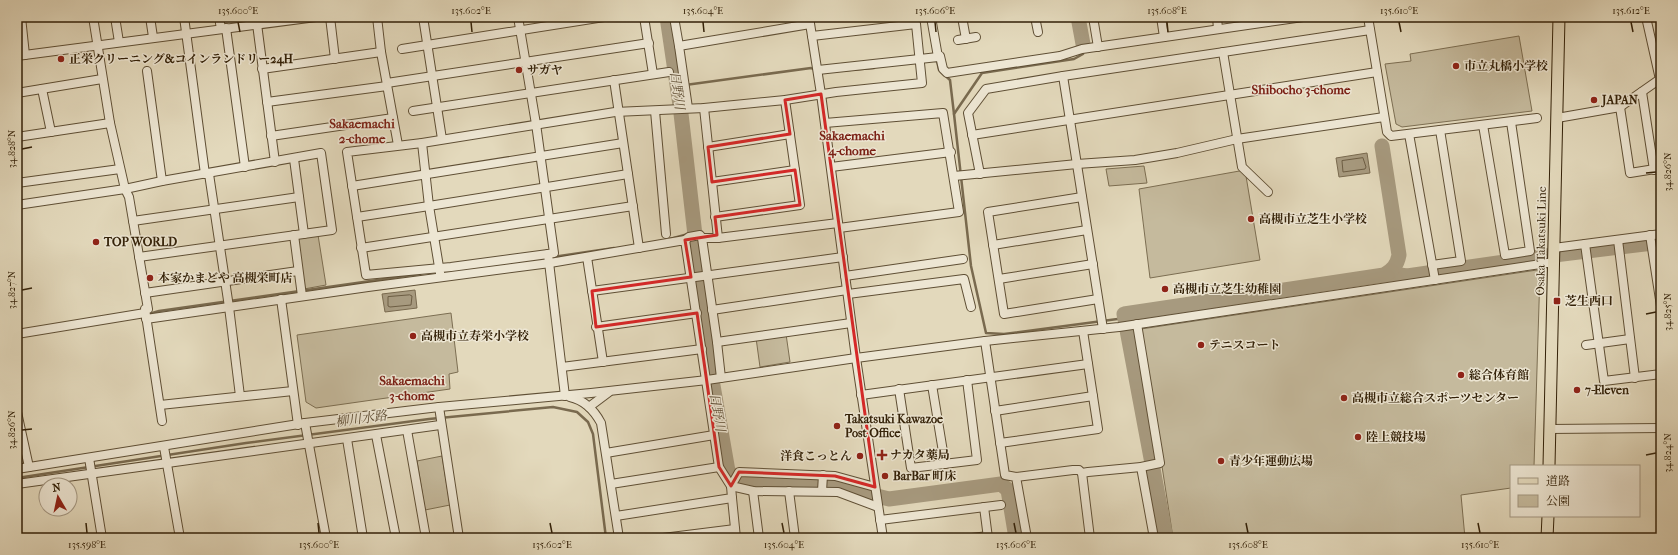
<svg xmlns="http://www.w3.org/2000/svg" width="1678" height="555" font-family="'IM FELL French Canon','Noto Serif JP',serif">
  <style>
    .green { fill: #c5ba9d; stroke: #7c6e52 }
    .water { fill: #a79a7f; stroke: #796a4f }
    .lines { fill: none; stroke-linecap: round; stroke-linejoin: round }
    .shore { stroke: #6d5e44; stroke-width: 1 }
    .stream { stroke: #796a4f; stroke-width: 2.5 }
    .river { stroke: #a79a7f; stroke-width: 15 }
    .minor-casing { stroke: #5f4f35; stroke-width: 10 }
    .major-casing { stroke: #332108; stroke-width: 13 }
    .minor { stroke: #ede6d3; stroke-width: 8 }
    .major { stroke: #e3d9bc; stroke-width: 11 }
    .marked { fill: none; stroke: #d62828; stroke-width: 3; stroke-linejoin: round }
    .ticks { fill: none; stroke: #332108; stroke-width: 1.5 }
    .poi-dot { fill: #8f2418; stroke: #ede6d3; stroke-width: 1.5 }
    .labels { text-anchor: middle; stroke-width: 3; stroke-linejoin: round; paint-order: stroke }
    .poi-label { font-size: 12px; font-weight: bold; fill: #332108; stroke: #ede6d3; text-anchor: start }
    .street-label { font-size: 12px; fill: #332108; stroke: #ede6d3 }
    .neighbourhood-label { font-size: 13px; font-weight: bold; fill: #7a1f14; stroke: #ede6d3 }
    .water-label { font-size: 13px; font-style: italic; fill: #5c4b32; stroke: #ede6d3 }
    .neatline { fill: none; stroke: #332108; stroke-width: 1.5 }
    .ticks-label { font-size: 10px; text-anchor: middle; fill: #332108 }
  </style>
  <rect width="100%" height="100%" fill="#e3d9bc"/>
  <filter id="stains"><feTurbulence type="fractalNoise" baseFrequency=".005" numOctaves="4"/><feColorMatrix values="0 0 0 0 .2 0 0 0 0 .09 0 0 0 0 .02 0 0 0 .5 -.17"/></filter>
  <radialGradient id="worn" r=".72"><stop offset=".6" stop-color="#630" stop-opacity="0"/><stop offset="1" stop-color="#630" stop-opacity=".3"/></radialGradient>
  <g class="green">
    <path d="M1519 36 1532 111 1402 127 1396 124 1385 64 1411 61 1410 54Z"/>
    <path d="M1144 166 1147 183 1109 186 1106 169Z"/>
    <path d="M1245 170 1260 260 1150 278 1139 189Z"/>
    <path d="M318 235 326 285 304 289 298 238Z"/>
    <path d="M1537 270 1540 272 1534 466H1511V488L1461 495 1465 538H1173L1141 329Z"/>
    <path d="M451 313 458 372 449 374 450 389 316 408 306 402 297 335Z"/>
    <path d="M786 334 790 362 760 367 756 338Z"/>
    <path d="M442 456 450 505 425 510 417 461Z"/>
  </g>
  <g class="water">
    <path d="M1367 153 1370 173 1339 177 1336 158Z"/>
    <path d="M415 290 417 308 385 312 382 294Z"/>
  </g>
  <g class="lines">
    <g class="shore">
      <path d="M1363 158 1366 167 1365 169 1343 172 1342 161Z"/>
      <path d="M410 295 412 296 411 305 390 307 388 306V297Z"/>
    </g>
    <g class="stream">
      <path d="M1083 44V54L1074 59 982 73 954 114 971 266 986 333 1004 334 1125 318"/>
      <path d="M935 61H937L939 70 950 80 954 114"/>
      <path d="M823 72 874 68"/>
      <path d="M678 86 811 68 815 70"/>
      <path d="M670 239 688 234"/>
      <path d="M498 265 614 248"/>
      <path d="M149 314 159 311 420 274"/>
      <path d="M17 478 246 443 429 419 553 407 577 412 588 422 593 434 606 538"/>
    </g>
    <g class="river">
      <path d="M667 17 680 105 711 374 728 471 736 479 746 482 837 486 889 499 1001 484 1008 490 1016 538"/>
      <path d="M1078 17 1083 44"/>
      <path d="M1384 275 1393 274 1407 276 1546 256 1661 242"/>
      <path d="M1166 538 1124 314 1384 275C1393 270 1397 265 1399 255L1382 146"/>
    </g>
    <defs>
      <g id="minor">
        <path d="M21 17 25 55"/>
        <path d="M93 17 110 123 125 189 129 197 148 309H145L162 421"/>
        <path d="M115 17 119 42"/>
        <path d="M150 17 153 37"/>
        <path d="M184 17 205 174"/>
        <path d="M219 17 221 29"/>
        <path d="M330 17 335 59"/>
        <path d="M377 17 381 52 398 145"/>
        <path d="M423 17 442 139"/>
        <path d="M518 17 536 124 554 253 548 254 565 396"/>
        <path d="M644 17 653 74"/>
        <path d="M674 17 679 46"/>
        <path d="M809 17 821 94 856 358 883 538"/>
        <path d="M931 17 938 57 940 56 943 69 947 73 1060 56 1082 49 1303 17"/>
        <path d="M962 17 966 39"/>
        <path d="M1035 17 1038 32"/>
        <path d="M1093 17 1098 47"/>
        <path d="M1161 17 1164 37"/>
        <path d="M1217 17 1218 29"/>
        <path d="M1368 17 1387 132 1391 136 1537 118"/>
        <path d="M1646 17 1661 84"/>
        <path d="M257 24 275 162"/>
        <path d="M226 28 245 167"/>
        <path d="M958 40 976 37"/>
        <path d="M402 49 604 17"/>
        <path d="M1223 52 1242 167 1268 192"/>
        <path d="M17 56 316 17"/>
        <path d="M262 69 381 52"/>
        <path d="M818 70 938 57"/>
        <path d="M147 71 162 181"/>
        <path d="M1063 76 1103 329"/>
        <path d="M614 80 639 248"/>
        <path d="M387 83 649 43"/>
        <path d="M42 89 51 132"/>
        <path d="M1642 92 1654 170"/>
        <path d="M17 93 102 79"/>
        <path d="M267 102 387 86"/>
        <path d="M1620 107 1630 173 1661 168"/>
        <path d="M688 108 679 46 810 24"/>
        <path d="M704 108 718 238"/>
        <path d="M413 111 669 72"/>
        <path d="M655 111 666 234"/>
        <path d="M1557 118 1620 107 1660 79"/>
        <path d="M825 123 943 113 959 212 839 228"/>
        <path d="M1483 125 1505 255 1530 251 1511 122"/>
        <path d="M1409 134 1435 280"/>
        <path d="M972 135 1377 72"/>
        <path d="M271 136 393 118"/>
        <path d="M17 137 110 123"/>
        <path d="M422 143 429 206 440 273"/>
        <path d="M708 147 790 134"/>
        <path d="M294 159 304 234"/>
        <path d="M831 167 951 152"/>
        <path d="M209 174 229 307 240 396"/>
        <path d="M980 174 968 113 986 89 1063 76 1370 30"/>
        <path d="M954 176 1077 164 1135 160 1177 153 1237 139 1384 117"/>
        <path d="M712 182 795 170"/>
        <path d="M17 183 120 169"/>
        <path d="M352 186 623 143"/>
        <path d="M1082 197 988 212 1004 314 1098 299"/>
        <path d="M17 205 125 189 162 181 321 153 332 230 139 257"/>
        <path d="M357 217 429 206 628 174"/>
        <path d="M715 217 800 205 785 100"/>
        <path d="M133 221 299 197"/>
        <path d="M294 235 302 296"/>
        <path d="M1650 235 1661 306"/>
        <path d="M702 238 717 342 721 378"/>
        <path d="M685 240 689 237 700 235 702 238H718L838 223"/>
        <path d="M1618 240 1635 378"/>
        <path d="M1585 244 1604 381 1661 374"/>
        <path d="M993 245 1087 230"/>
        <path d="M361 248 633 206"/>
        <path d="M1554 248 1661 234"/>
        <path d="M548 254 451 267 366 275 347 152 422 143 615 112 704 108 785 100 836 92 922 83 916 24 812 36"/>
        <path d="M587 257 603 362"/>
        <path d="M1432 265 1461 261 1440 130"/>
        <path d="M845 276 963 259"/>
        <path d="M999 279 1093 264"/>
        <path d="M592 291 843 257"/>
        <path d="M145 293 298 271"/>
        <path d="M848 294 964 279 971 307"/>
        <path d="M281 299 298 425"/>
        <path d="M712 310 847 290"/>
        <path d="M146 319 368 287 550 263 685 240 719 467 731 486 753 491 838 492 878 507"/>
        <path d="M596 327 697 313"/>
        <path d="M17 334 145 313"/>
        <path d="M985 341 1005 475 1016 477 1027 538"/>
        <path d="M717 342 851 323"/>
        <path d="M1586 345 1630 339"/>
        <path d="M562 367 702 349"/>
        <path d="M932 385 945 464"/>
        <path d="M899 389 911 468 977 460 967 380"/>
        <path d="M861 395 1088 364"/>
        <path d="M570 397C584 400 594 410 601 423L619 538"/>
        <path d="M160 405 293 391"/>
        <path d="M439 407 459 538"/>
        <path d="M589 407 609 392"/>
        <path d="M995 411 1093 396"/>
        <path d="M17 412 29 467"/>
        <path d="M305 423 326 538"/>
        <path d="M1549 429 1661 428"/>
        <path d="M407 430 426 538"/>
        <path d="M376 435 396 538"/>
        <path d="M347 439 363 538"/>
        <path d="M1000 443 1098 429 1083 331"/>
        <path d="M164 447 180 538"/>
        <path d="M606 453 714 435"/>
        <path d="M89 458 102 538"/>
        <path d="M1141 467 1154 538"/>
        <path d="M17 469 305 423 439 407 591 393 707 380 856 358 985 341 1119 327 1554 262"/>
        <path d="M1082 473 1090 538"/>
        <path d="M1016 477 1073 470H1079L1082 473 1088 472 1141 467 1160 463 1137 324"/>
        <path d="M17 484 440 425"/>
        <path d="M611 484 719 467"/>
        <path d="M753 491 759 538"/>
        <path d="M789 491 795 538"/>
        <path d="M822 491 823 475"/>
        <path d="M732 498 736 538"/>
        <path d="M984 507 988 538"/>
        <path d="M616 516 732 498 731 486 739 472 835 476 875 487"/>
        <path d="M880 520 1001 505"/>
        <path d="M663 538 735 529"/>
        <path d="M972 538 988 536"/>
      </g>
      <g id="major">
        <path d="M1549 466 1559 17"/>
        <path d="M1547 538 1548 516"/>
      </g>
    </defs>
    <use href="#minor" class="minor-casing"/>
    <use href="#major" class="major-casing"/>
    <use href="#minor" class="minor"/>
    <use href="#major" class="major"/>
  </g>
  <path class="marked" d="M821 94 875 487 835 476 739 472 731 486 719 467 697 313 596 327 592 291 691 277 685 240 717 235 715 217 800 205 795 170 712 182 708 147 790 134 785 100Z"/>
  <path class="ticks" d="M238 22 240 32M471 22 472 32M703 22 704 32M935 22 936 32M1167 22 1168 32M1399 22 1401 32M1631 22 1633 32M22 149 32 147M1646 173 1656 172M22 290 32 288M1646 314 1656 312M22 430 32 429M1646 455 1656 453M86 523 87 533M318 523 319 533M550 523 552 533M782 523 784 533M1014 523 1016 533M1246 523 1248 533M1478 523 1480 533"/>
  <g class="poi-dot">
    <circle cx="61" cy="59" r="4"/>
    <circle cx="1456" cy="66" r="4"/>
    <circle cx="519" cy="70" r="4"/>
    <circle cx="1594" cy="100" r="4"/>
    <circle cx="1251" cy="219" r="4"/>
    <circle cx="96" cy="242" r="4"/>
    <circle cx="150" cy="278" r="4"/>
    <circle cx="1165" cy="289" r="4"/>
    <rect x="1553" y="297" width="8" height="8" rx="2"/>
    <circle cx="413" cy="336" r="4"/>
    <circle cx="1201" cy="345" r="4"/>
    <circle cx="1461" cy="375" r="4"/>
    <circle cx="1577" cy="390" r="4"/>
    <circle cx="1344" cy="398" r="4"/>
    <circle cx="837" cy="426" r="4"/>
    <circle cx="1358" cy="437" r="4"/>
    <path d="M880 449h4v4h4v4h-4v4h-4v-4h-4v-4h4z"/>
    <circle cx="860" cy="456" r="4"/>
    <circle cx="1221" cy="461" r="4"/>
    <circle cx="885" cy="476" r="4"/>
  </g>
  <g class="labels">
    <g class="poi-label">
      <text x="69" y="63">正栄クリーニング&amp;コインランドリー24H</text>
      <text x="1464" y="70">市立丸橋小学校</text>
      <text x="527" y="74">サガヤ</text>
      <text x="1602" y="104">JAPAN</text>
      <text x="1259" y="223">高槻市立芝生小学校</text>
      <text x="104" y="246">TOP WORLD</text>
      <text x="158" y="282">本家かまどや 高槻栄町店</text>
      <text x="1173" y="293">高槻市立芝生幼稚園</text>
      <text x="1565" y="305">芝生西口</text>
      <text x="421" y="340">高槻市立寿栄小学校</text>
      <text x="1209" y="349">テニスコート</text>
      <text x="1469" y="379">総合体育館</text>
      <text x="1585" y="394">7-Eleven</text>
      <text x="1352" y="402">高槻市立総合スポーツセンター</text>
      <text x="845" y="423">Takatsuki Kawazoe<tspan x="845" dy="14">Post Office</tspan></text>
      <text x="1366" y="441">陸上競技場</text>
      <text x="890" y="459">ナカタ薬局</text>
      <text x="852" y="460" text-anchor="end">洋食こっとん</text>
      <text x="1229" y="465">青少年運動広場</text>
      <text x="893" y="480">BarBar 町床</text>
    </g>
    <g class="street-label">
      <text transform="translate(1541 241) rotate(-89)" y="4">Osaka Takatsuki Line</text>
    </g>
    <g class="neighbourhood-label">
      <text x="1301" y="94">Shibocho 3-chome</text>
      <text x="362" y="128">Sakaemachi<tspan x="362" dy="15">2-chome</tspan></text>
      <text x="852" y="140">Sakaemachi<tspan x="852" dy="15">4-chome</tspan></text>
      <text x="412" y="385">Sakaemachi<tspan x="412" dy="15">3-chome</tspan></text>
    </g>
    <g class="water-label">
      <text transform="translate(678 90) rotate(82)" y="5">日野川</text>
      <text transform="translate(718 412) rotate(80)" y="5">日野川</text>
      <text transform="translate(361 418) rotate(-8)" y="5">柳川水路</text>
    </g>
  </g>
  <rect width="1678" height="555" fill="none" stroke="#e3d9bc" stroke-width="44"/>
  <rect x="1510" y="465" width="130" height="52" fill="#ede6d3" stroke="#a39782"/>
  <rect x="1518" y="478" width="20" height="6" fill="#e3d9bc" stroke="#a39782"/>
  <text x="1546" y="485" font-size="12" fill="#332108">道路</text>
  <rect x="1518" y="495" width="20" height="12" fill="#c5ba9d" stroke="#a39782"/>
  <text x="1546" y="505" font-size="12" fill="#332108">公園</text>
  <g transform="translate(58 497) rotate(351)"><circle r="19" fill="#ede6d3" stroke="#a39782"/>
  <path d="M0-3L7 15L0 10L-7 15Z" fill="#8f2418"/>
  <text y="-6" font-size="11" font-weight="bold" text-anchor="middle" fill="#332108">N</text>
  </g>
  <rect x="22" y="22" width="1634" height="511" class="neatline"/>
  <g class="ticks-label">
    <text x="238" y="14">135.600°E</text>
    <text x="471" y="14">135.602°E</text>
    <text x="703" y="14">135.604°E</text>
    <text x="935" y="14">135.606°E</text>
    <text x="1167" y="14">135.608°E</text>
    <text x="1399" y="14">135.610°E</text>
    <text x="1631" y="14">135.612°E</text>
    <text transform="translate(11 149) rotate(-90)" y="4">34.828°N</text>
    <text transform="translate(1667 172) rotate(-90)" y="4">34.826°N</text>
    <text transform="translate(11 290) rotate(-90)" y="4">34.827°N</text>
    <text transform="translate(1667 312) rotate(-90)" y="4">34.825°N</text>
    <text transform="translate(11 430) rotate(-90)" y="4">34.826°N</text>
    <text transform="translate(1667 453) rotate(-90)" y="4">34.824°N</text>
    <text x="87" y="548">135.598°E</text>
    <text x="319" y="548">135.600°E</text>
    <text x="552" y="548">135.602°E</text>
    <text x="784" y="548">135.604°E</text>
    <text x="1016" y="548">135.606°E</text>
    <text x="1248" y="548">135.608°E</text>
    <text x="1480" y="548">135.610°E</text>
  </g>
  <rect width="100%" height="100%" filter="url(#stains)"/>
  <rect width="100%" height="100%" fill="url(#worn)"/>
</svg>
